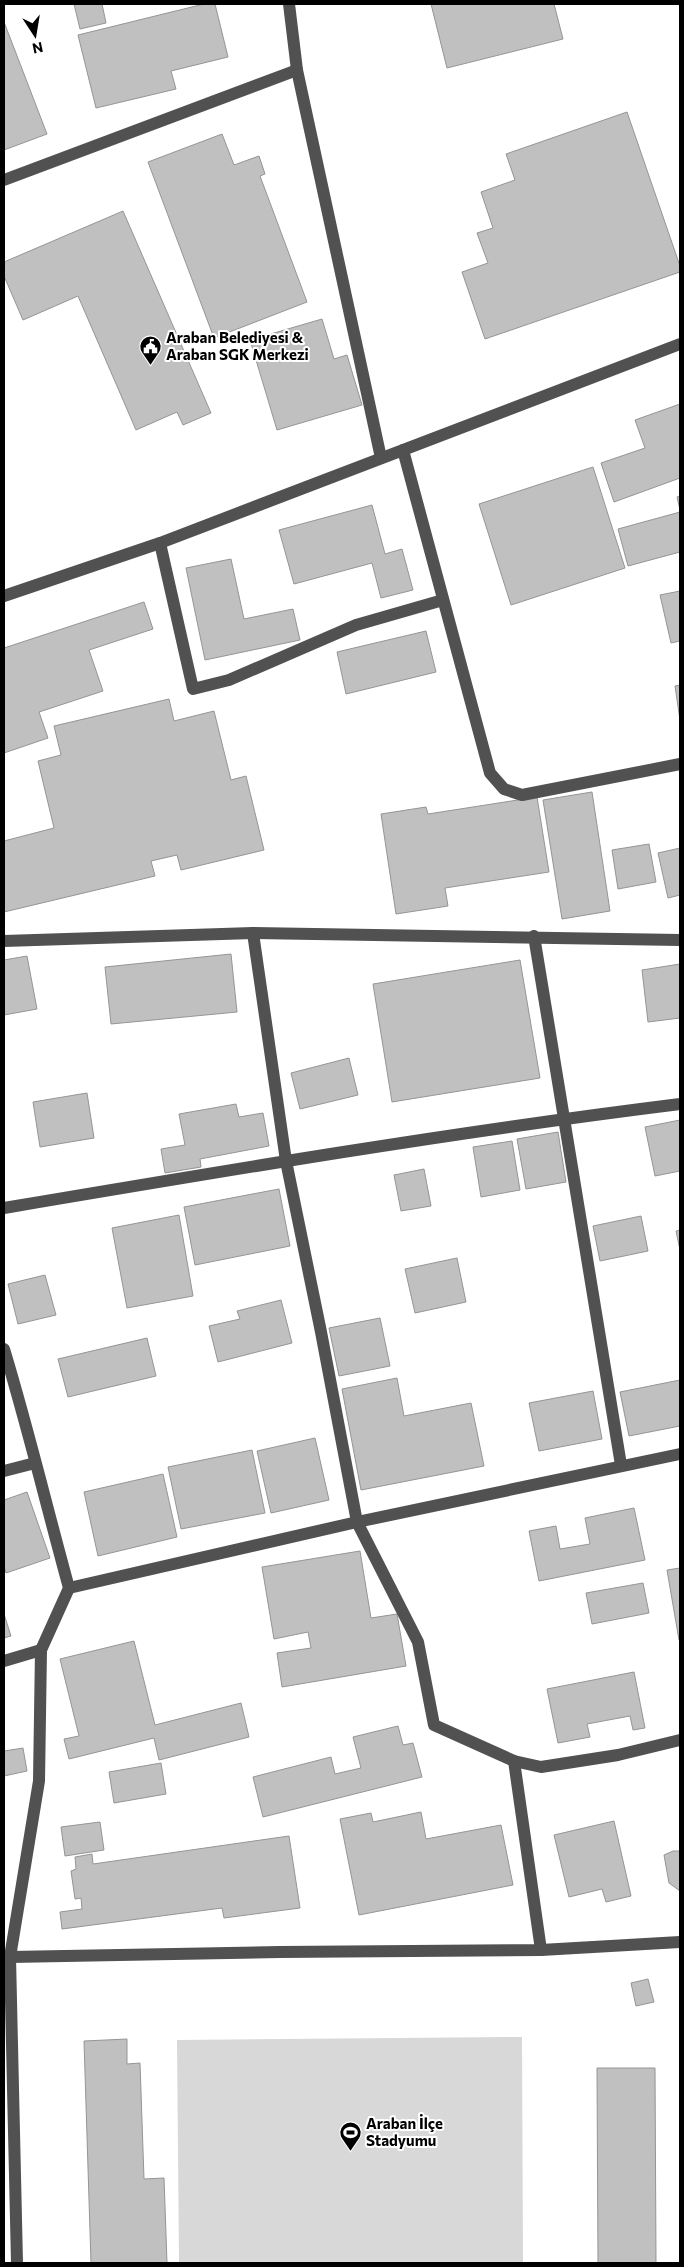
<svg xmlns="http://www.w3.org/2000/svg" width="684" height="2267" font-family="Commissioner,sans-serif">
  <style>
    .green { fill: #d8d8d8 }
    .building { fill: #c0c0c0; stroke: #959595 }
    .lines { fill: none; stroke-linecap: round; stroke-linejoin: round }
    .minor { stroke: #515151; stroke-width: 12 }
    .labels { text-anchor: middle; stroke-width: 4; stroke-linejoin: round; paint-order: stroke }
    .poi-label { font-size: 15px; font-weight: bold; fill: #000; stroke: #fff; text-anchor: start }
  </style>
  <rect width="100%" height="100%" fill="#fff"/>
  <path class="green" d="M522 2037 523 2263H179L177 2040Z"/>
  <g class="building">
    <path d="M74 4H102L106 23 80 29Z"/>
    <path d="M204 4H215L228 57 171 71 176 89 96 108 78 35Z"/>
    <path d="M431 4H554L563 39 447 68Z"/>
    <path d="M4 22 47 134 4 150Z"/>
    <path d="M627 112 680 266V272L485 339 462 272 488 263 477 233 493 228 481 192 515 180 506 154Z"/>
    <path d="M222 134 234 165 259 156 265 174 260 176 307 302 214 338 148 162Z"/>
    <path d="M123 211 211 413 183 425 177 412 136 430 78 296 23 320 4 276V262Z"/>
    <path d="M322 319 334 359 347 355 362 405 277 430 250 340Z"/>
    <path d="M680 404V478L614 502 601 463 645 448 635 420Z"/>
    <path d="M593 467 625 568 511 605 479 504Z"/>
    <path d="M680 496V510L677 497Z"/>
    <path d="M372 505 385 554 402 549 413 590 381 598 372 563 294 584 279 530Z"/>
    <path d="M680 512V552L628 566 618 529Z"/>
    <path d="M231 559 244 619 293 609 300 640 205 660 186 568Z"/>
    <path d="M680 591V641L671 643 660 595Z"/>
    <path d="M144 602 153 629 89 650 103 691 39 712 48 738 4 753V648Z"/>
    <path d="M426 631 436 672 346 694 337 652Z"/>
    <path d="M680 685V720L675 686Z"/>
    <path d="M169 699 174 721 214 711 231 780 246 776 264 850 181 870 177 855 151 861 155 876 4 912V841L54 828 38 761 61 755 54 726Z"/>
    <path d="M592 792 610 911 562 919 543 800Z"/>
    <path d="M537 797 549 872 445 888 448 906 396 914 381 814 426 807 428 814Z"/>
    <path d="M649 844 656 882 618 889 612 850Z"/>
    <path d="M680 848V895L668 898 658 853Z"/>
    <path d="M231 954 237 1012 111 1024 105 967Z"/>
    <path d="M27 956 37 1009 4 1015V960Z"/>
    <path d="M520 960 540 1078 392 1102 373 984Z"/>
    <path d="M680 964V1018L648 1022 642 970Z"/>
    <path d="M349 1058 358 1095 300 1109 291 1073Z"/>
    <path d="M87 1093 94 1138 40 1147 33 1102Z"/>
    <path d="M236 1104 239 1117 263 1113 269 1146 200 1159 201 1167 165 1173 161 1149 185 1145 179 1114Z"/>
    <path d="M680 1120V1171L655 1176 645 1127Z"/>
    <path d="M558 1132 566 1182 526 1189 517 1139Z"/>
    <path d="M512 1141 520 1190 481 1197 473 1147Z"/>
    <path d="M424 1169 431 1206 401 1211 394 1175Z"/>
    <path d="M279 1189 290 1246 195 1265 184 1207Z"/>
    <path d="M179 1215 193 1296 127 1308 112 1228Z"/>
    <path d="M641 1216 648 1251 600 1261 593 1226Z"/>
    <path d="M680 1230V1250L676 1231Z"/>
    <path d="M457 1258 466 1302 415 1313 405 1269Z"/>
    <path d="M45 1275 56 1315 18 1324 8 1284Z"/>
    <path d="M281 1300 292 1343 218 1362 209 1326 240 1319 237 1311Z"/>
    <path d="M380 1318 390 1366 339 1376 329 1328Z"/>
    <path d="M147 1338 156 1376 68 1397 58 1359Z"/>
    <path d="M397 1378 404 1416 471 1403 484 1466 361 1490 342 1389Z"/>
    <path d="M680 1380V1426L629 1436 620 1392Z"/>
    <path d="M593 1391 602 1439 539 1451 529 1403Z"/>
    <path d="M315 1438 329 1500 271 1513 257 1451Z"/>
    <path d="M252 1450 265 1513 181 1529 168 1467Z"/>
    <path d="M163 1474 177 1537 98 1556 84 1492Z"/>
    <path d="M27 1492 50 1558 6 1573 4 1566V1500Z"/>
    <path d="M634 1508 645 1560 539 1581 529 1531 556 1526 560 1549 590 1544 585 1518Z"/>
    <path d="M360 1551 371 1618 397 1614 406 1666 282 1687 277 1653 311 1648 308 1632 274 1639 262 1567Z"/>
    <path d="M680 1568V1640H679L667 1570Z"/>
    <path d="M643 1583 649 1613 592 1624 586 1593Z"/>
    <path d="M4 1614 11 1636 4 1638Z"/>
    <path d="M134 1641 155 1725 241 1703 249 1737 159 1760 154 1738 69 1759 64 1739 79 1736 60 1659Z"/>
    <path d="M634 1672 645 1728 633 1730 630 1716 587 1724 590 1737 558 1743 547 1689Z"/>
    <path d="M398 1726 403 1745 413 1743 422 1777 263 1817 253 1777 331 1757 335 1774 361 1768 353 1737Z"/>
    <path d="M23 1748 27 1771 4 1776V1751Z"/>
    <path d="M161 1763 166 1794 114 1803 109 1772Z"/>
    <path d="M421 1812 426 1839 501 1825 513 1885 359 1915 340 1819 371 1813 373 1822Z"/>
    <path d="M614 1821 631 1896 606 1902 602 1889 569 1897 554 1835Z"/>
    <path d="M100 1822 104 1850 65 1856 61 1827Z"/>
    <path d="M289 1836 300 1908 224 1918 222 1908 62 1929 60 1912 82 1909 81 1898 75 1899 71 1871 76 1869 75 1857 92 1854 93 1864Z"/>
    <path d="M673 1851H680V1891L669 1883 664 1855Z"/>
    <path d="M648 1979 654 2002 636 2006 631 1983Z"/>
    <path d="M127 2039V2064L140 2063 144 2179 164 2178 167 2263H91L84 2041Z"/>
    <path d="M597 2068H655L656 2263H598Z"/>
  </g>
  <g class="lines">
    <g class="minor">
      <path d="M289 4 297 70 381 458"/>
      <path d="M4 180 297 70"/>
      <path d="M403 450 490 773 504 789 522 795 680 764"/>
      <path d="M160 543 193 689 229 680 356 625 443 600"/>
      <path d="M4 596 160 543 680 344"/>
      <path d="M253 933 286 1161 321 1332 357 1522 418 1642 434 1725 514 1761 541 1950"/>
      <path d="M534 936 621 1465"/>
      <path d="M4 941 253 933 680 940"/>
      <path d="M4 1208C229 1170 454 1132 680 1104"/>
      <path d="M4 1349C28 1428 47 1508 69 1588L41 1650 39 1781 10 1957 17 2263"/>
      <path d="M4 1471 35 1463"/>
      <path d="M69 1588 357 1522 680 1454"/>
      <path d="M4 1661 41 1650"/>
      <path d="M514 1761 541 1767 618 1755 680 1740"/>
      <path d="M10 1957 280 1952 541 1950 680 1942"/>
    </g>
  </g>
  <defs>
    <symbol id="civic-pin" viewBox="-11 -11 22 30"><path d="M0 17L-7.5 6A9.5 9.5 0 1 1 7.5 6Z" fill="#000" stroke="#fff"/><path d="M-.6-6.5H3V-4.5H.6V-3L4-1V1h2V6H-6V1h2V-1L-.6-3ZM-1.2 2.5V6h2.4V2.5Z" fill="#fff"/></symbol>
    <symbol id="stadium-pin" viewBox="-11 -11 22 30"><path d="M0 17L-7.5 6A9.5 9.5 0 1 1 7.5 6Z" fill="#000" stroke="#fff"/><path d="M0-5a6.5 5 0 1 0 0 10a6.5 5 0 1 0 0-10ZM-3.5-1.8h7v3.6h-7Z" fill="#fff"/></symbol>
  </defs>
  <g fill-rule="evenodd">
    <use href="#civic-pin" x="138" y="334" width="25" height="34"/>
    <use href="#stadium-pin" x="338" y="2120" width="25" height="34"/>
  </g>
  <g class="labels">
    <g class="poi-label">
      <text x="166" y="343">Araban Belediyesi &amp;<tspan x="166" dy="17">Araban SGK Merkezi</tspan></text>
      <text x="366" y="2129">Araban İlçe<tspan x="366" dy="17">Stadyumu</tspan></text>
    </g>
  </g>
  <rect width="684" height="2267" fill="none" stroke="#000000" stroke-width="10"/>
  <g transform="translate(35 35) rotate(168)" stroke="#ffffff" stroke-width="4" paint-order="stroke">
  <path d="M0-4L9 19L0 12L-9 19Z" fill="#000000"/>
  <text y="-8" font-size="14" font-weight="bold" text-anchor="middle" fill="#000000">N</text>
  </g>
</svg>
